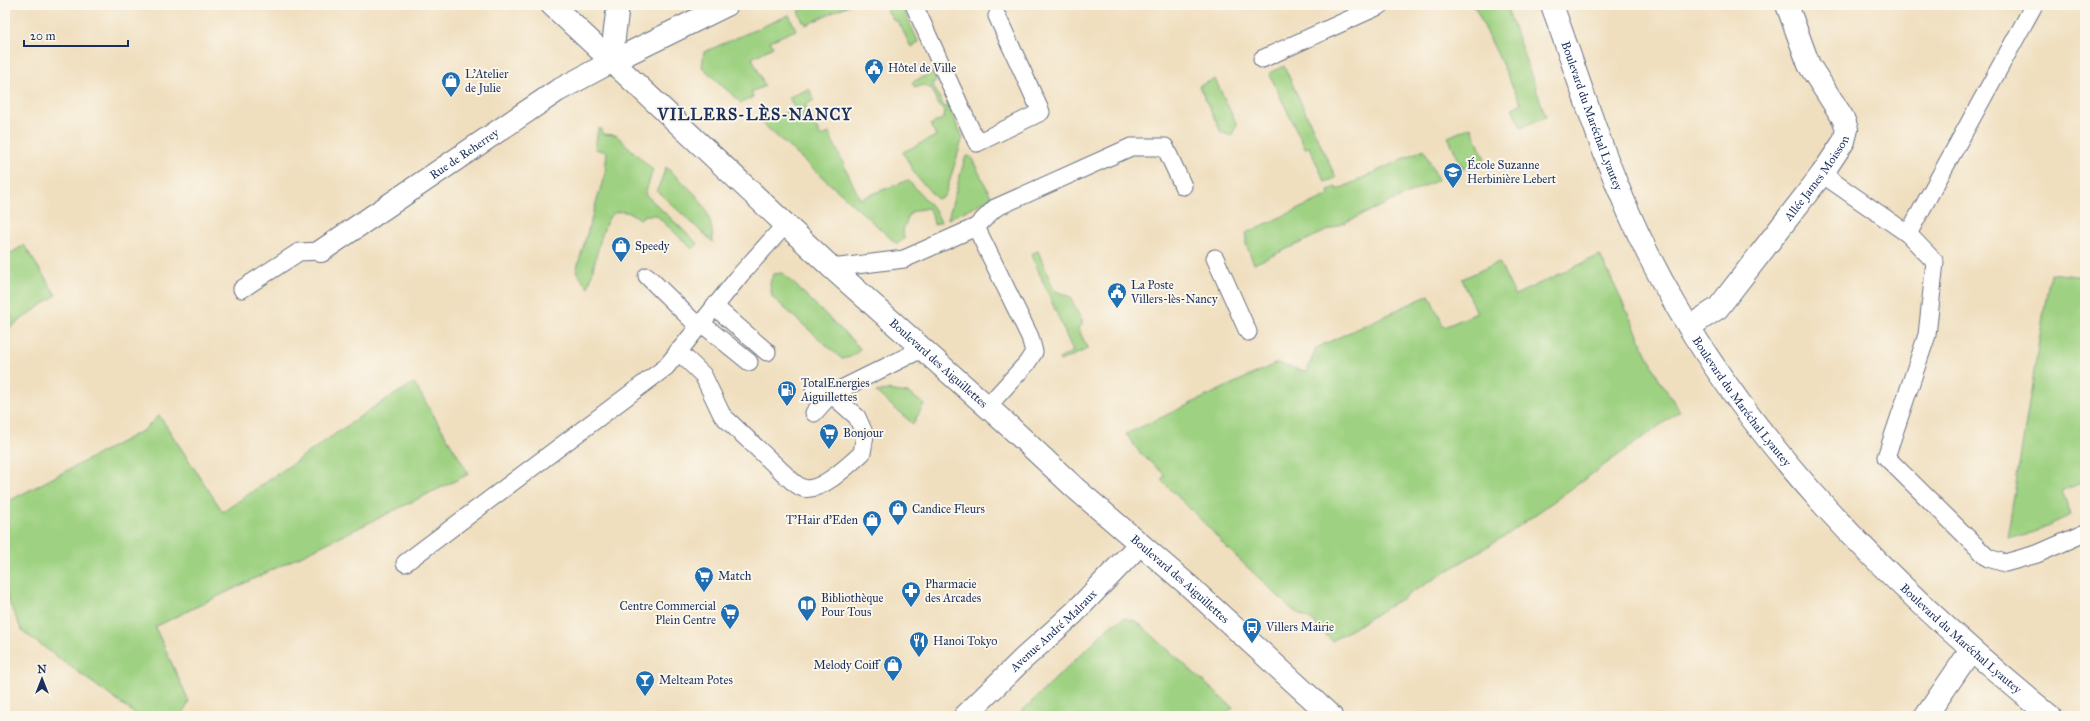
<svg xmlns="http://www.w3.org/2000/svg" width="2090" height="721" font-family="'IM FELL Great Primer',serif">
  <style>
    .green { fill: #9ed181; stroke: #5c8070 }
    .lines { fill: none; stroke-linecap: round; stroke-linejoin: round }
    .lane-casing { stroke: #666d80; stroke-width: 19 }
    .street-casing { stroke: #666d80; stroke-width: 24 }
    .secondary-casing { stroke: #666d80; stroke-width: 24 }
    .lane { stroke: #fff; stroke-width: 17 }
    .street { stroke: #fff; stroke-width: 22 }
    .secondary { stroke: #fff; stroke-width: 22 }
    .labels { text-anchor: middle; stroke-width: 4; stroke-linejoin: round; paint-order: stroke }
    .poi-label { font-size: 12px; fill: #1b2f5e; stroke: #fbf7ec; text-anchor: start }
    .street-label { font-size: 12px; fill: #1b2f5e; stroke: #fbf7ec }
    .district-label { font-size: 16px; font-weight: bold; letter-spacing: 1px; fill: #1b2f5e; stroke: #fbf7ec }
  </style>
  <rect width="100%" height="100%" fill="#fbf7ec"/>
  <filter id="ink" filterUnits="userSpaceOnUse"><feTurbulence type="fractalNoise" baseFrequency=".025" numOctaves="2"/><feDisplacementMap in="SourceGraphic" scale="8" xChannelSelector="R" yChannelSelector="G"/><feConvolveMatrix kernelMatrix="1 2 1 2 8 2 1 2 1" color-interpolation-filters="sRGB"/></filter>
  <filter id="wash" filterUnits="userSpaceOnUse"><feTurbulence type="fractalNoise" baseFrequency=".012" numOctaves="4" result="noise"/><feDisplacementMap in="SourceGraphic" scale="16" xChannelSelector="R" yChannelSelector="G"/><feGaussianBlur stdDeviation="0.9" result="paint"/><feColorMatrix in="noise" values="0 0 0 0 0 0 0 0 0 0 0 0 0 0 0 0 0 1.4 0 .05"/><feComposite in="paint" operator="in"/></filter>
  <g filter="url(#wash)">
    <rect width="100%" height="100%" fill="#f0dfbf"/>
    <g class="green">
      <path d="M812 5H849L806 25 805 22H803L798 11Z"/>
      <path d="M901 5 919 43 911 47 898 21 895 22 884 6Z"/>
      <path d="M1472 5H1506L1546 117 1521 127 1512 108 1521 104 1475 7H1473Z"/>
      <path d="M789 15 796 30 770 41 773 47 752 58 765 86 751 92 753 97 741 103 702 67 704 52Z"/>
      <path d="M1284 66 1336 178 1325 182 1309 147 1305 148 1269 73Z"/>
      <path d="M933 73 937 81 932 83 944 107 948 106 963 137 945 196 937 199 916 176 903 152 936 136 931 124 944 118 945 112 937 103 932 89 923 85 915 88 912 82Z"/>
      <path d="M1215 79 1237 125 1231 136 1221 132 1199 86Z"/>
      <path d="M809 89 814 100 805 105 821 137 829 133 860 199 908 180 935 210 941 222 934 225 932 214 928 208 917 210 910 213 903 230 904 239 897 244 762 123 795 109 789 97Z"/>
      <path d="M1471 127 1485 159 1463 169 1448 137Z"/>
      <path d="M598 129H602V134L616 135 653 170 645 194 698 244 692 249 656 215H645L640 219C631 212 617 207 609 218 601 229 593 273 588 288L576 271 605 173 607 152 595 149Z"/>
      <path d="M1424 149 1438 180 1254 264 1246 244V233L1329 195 1328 190 1336 187 1337 190Z"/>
      <path d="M968 156 971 157 992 198 948 219 965 158Z"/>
      <path d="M666 167C693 192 711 202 713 242L657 191Z"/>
      <path d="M24 245 56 295 5 331V317L8 315 5 310V257Z"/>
      <path d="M1038 251 1054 290 1070 297 1082 321V325L1078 328 1088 349 1060 361 1059 359 1073 351 1031 254Z"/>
      <path d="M1600 255 1660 381 1680 411 1508 534 1332 641 1311 620 1294 611 1225 546 1212 531 1161 480 1165 475 1140 453 1126 434 1277 363 1307 372 1316 348 1429 295 1444 327 1477 313 1462 279 1499 262 1515 295Z"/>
      <path d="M783 273 860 348C857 355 849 358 842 359L772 297 770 283 773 274Z"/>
      <path d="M2050 273 2085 277 2083 294H2085V481L2062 491 2071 515 2031 533 2007 539Z"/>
      <path d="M414 383 469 474 155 627 189 701 182 716H138L22 631 5 593V503L144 430 159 415 223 512 374 407Z"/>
      <path d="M887 390 908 393 924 404 913 424 876 392Z"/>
      <path d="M1125 618 1136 621 1233 708 1221 716H1017L1110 626Z"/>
    </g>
  </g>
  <g filter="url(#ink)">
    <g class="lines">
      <defs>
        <g id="lane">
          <path d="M914 5 977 143 1041 112 997 16"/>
          <path d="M1262 59 1381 5"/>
          <path d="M1822 174 1908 234 1935 262 1927 335 1886 457 1988 558 2005 563 2037 554 2085 533"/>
          <path d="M976 227 995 208 1131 147H1165L1183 186"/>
          <path d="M1908 234 2034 5"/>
          <path d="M1215 258 1248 332"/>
          <path d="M832 268 904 259 976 227 1030 337 1034 352 1027 363 987 407"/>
          <path d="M647 276 698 326"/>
          <path d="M242 289 299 252 321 251"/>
          <path d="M714 306 767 352"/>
          <path d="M701 323 749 362"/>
          <path d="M678 351 703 375 722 415 792 481C795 483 799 487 803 488 820 493 850 464 862 453L865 435 857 417 831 394 814 413"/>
          <path d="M814 391 831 394 922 349"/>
          <path d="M405 563 666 367 741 274 785 225"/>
        </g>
        <g id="street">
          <path id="s1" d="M1552 5C1582 88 1608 174 1648 254 1741 439 1892 587 2050 716"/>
          <path d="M611 62 618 5"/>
          <path id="s2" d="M321 251 557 91 611 62 727 5"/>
          <path id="s3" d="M1689 327 1718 308 1822 174 1844 141 1847 129 1843 118 1809 65 1787 5"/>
          <path id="s4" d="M965 716 1022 660 1074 613 1140 544"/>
          <path d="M1926 716 1971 650"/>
        </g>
        <g id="secondary">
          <path id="s5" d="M552 5 832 268 1010 427 1075 488 1188 585 1331 716"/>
        </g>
      </defs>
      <use href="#lane" class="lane-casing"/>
      <use href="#street" class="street-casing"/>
      <use href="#secondary" class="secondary-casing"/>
      <use href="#lane" class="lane"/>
      <use href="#street" class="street"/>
      <use href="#secondary" class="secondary"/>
    </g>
  </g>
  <defs>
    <symbol id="civic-pin" viewBox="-11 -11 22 30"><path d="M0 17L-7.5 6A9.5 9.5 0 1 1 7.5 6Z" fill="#1f6fb2" stroke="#fbf7ec"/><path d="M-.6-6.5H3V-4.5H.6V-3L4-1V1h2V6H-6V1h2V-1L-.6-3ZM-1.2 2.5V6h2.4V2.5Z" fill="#fff"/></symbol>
    <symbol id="shop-pin" viewBox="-11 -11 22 30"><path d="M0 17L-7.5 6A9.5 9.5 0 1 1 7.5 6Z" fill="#1f6fb2" stroke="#fbf7ec"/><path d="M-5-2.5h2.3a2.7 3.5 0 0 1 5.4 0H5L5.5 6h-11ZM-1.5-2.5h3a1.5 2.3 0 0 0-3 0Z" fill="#fff"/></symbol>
    <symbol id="school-pin" viewBox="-11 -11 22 30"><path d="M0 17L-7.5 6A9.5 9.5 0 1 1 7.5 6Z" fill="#1f6fb2" stroke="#fbf7ec"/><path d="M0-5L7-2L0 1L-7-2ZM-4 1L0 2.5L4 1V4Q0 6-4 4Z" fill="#fff"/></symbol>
    <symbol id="fuel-pin" viewBox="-11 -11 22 30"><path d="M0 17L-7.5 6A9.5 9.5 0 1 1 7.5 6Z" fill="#1f6fb2" stroke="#fbf7ec"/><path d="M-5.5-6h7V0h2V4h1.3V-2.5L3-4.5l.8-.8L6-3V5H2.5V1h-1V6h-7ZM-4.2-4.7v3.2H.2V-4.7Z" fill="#fff"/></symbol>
    <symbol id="supermarket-pin" viewBox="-11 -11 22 30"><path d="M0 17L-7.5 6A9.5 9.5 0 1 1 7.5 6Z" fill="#1f6fb2" stroke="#fbf7ec"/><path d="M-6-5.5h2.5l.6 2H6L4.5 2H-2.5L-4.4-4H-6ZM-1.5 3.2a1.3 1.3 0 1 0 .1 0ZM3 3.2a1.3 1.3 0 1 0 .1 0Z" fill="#fff"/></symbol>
    <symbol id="pharmacy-pin" viewBox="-11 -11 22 30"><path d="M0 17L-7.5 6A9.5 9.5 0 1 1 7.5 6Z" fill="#1f6fb2" stroke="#fbf7ec"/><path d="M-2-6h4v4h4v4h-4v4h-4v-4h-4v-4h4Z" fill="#fff"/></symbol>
    <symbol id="library-pin" viewBox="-11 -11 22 30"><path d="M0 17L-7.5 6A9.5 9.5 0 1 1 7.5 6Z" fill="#1f6fb2" stroke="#fbf7ec"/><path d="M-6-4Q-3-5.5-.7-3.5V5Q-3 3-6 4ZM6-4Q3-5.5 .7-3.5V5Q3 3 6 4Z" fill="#fff"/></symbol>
    <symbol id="bus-pin" viewBox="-11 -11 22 30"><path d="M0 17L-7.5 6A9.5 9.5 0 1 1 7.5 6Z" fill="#1f6fb2" stroke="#fbf7ec"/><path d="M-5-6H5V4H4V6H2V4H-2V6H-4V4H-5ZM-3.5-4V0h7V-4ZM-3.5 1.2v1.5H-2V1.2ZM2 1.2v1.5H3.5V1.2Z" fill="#fff"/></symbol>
    <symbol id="restaurant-pin" viewBox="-11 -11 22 30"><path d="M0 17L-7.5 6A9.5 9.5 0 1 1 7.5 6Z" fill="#1f6fb2" stroke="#fbf7ec"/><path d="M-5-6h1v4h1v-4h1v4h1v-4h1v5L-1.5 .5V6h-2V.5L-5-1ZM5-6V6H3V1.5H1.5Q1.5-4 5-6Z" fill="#fff"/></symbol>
    <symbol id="bar-pin" viewBox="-11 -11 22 30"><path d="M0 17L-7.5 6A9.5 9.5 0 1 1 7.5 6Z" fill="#1f6fb2" stroke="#fbf7ec"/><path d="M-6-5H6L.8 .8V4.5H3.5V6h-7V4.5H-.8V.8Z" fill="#fff"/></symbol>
  </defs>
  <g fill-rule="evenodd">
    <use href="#civic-pin" x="863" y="57" width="22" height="30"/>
    <use href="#shop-pin" x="440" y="70" width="22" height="30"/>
    <use href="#school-pin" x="1442" y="161" width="22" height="30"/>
    <use href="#shop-pin" x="610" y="235" width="22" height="30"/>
    <use href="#civic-pin" x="1106" y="281" width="22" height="30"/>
    <use href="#fuel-pin" x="776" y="379" width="22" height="30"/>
    <use href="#supermarket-pin" x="818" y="422" width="22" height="30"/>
    <use href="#shop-pin" x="887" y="498" width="22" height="30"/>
    <use href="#shop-pin" x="861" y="509" width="22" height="30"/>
    <use href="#supermarket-pin" x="693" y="565" width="22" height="30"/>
    <use href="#pharmacy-pin" x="900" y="580" width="22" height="30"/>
    <use href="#library-pin" x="796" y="594" width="22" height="30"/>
    <use href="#supermarket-pin" x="719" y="602" width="22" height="30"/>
    <use href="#bus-pin" x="1241" y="616" width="22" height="30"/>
    <use href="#restaurant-pin" x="908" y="630" width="22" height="30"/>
    <use href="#shop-pin" x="882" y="654" width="22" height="30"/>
    <use href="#bar-pin" x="634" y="669" width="22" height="30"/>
  </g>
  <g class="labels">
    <g class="poi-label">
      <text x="888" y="72">Hôtel de Ville</text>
      <text x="465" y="78">L'Atelier<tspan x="465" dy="14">de Julie</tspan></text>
      <text x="1467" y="169">École Suzanne<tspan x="1467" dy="14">Herbinière Lebert</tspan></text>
      <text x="635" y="250">Speedy</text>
      <text x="1131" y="289">La Poste<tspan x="1131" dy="14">Villers-lès-Nancy</tspan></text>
      <text x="801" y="387">TotalEnergies<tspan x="801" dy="14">Aiguillettes</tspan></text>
      <text x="843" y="437">Bonjour</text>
      <text x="912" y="513">Candice Fleurs</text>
      <text x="858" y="524" text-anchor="end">T'Hair d'Eden</text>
      <text x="718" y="580">Match</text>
      <text x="925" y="588">Pharmacie<tspan x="925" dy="14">des Arcades</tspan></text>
      <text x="821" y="602">Bibliothèque<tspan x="821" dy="14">Pour Tous</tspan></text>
      <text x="716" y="610" text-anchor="end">Centre Commercial<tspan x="716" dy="14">Plein Centre</tspan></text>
      <text x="1266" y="631">Villers Mairie</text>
      <text x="933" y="645">Hanoi Tokyo</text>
      <text x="879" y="669" text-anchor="end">Melody Coiff</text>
      <text x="659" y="684">Melteam Potes</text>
    </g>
    <g class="street-label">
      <text dy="4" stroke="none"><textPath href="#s1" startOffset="118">Boulevard du Maréchal Lyautey</textPath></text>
      <text dy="4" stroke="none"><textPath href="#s2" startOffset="173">Rue de Reherrey</textPath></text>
      <text dy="4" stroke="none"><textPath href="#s3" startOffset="198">Allée James Moisson</textPath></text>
      <text dy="4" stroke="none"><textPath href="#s5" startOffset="527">Boulevard des Aiguillettes</textPath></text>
      <text dy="4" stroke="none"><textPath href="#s1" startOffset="442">Boulevard du Maréchal Lyautey</textPath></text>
      <text dy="4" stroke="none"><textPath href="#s5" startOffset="851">Boulevard des Aiguillettes</textPath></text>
      <text dy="4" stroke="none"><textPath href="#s4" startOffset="123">Avenue André Malraux</textPath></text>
      <text dy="4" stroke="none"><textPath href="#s1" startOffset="766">Boulevard du Maréchal Lyautey</textPath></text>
    </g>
    <g class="district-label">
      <text x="755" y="120">VILLERS-LÈS-NANCY</text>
    </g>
  </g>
  <rect width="2090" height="721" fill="none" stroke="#fbf7ec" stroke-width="20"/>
  <g transform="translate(42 679)" stroke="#fbf7ec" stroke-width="3" paint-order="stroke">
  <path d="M0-3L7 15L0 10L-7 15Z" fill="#1b2f5e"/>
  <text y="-6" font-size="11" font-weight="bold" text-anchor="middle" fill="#1b2f5e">N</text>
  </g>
  <path d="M24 40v6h104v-6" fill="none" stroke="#1b2f5e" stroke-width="2"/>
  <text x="30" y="40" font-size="12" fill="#1b2f5e" stroke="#fbf7ec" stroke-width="3" paint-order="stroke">20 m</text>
</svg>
